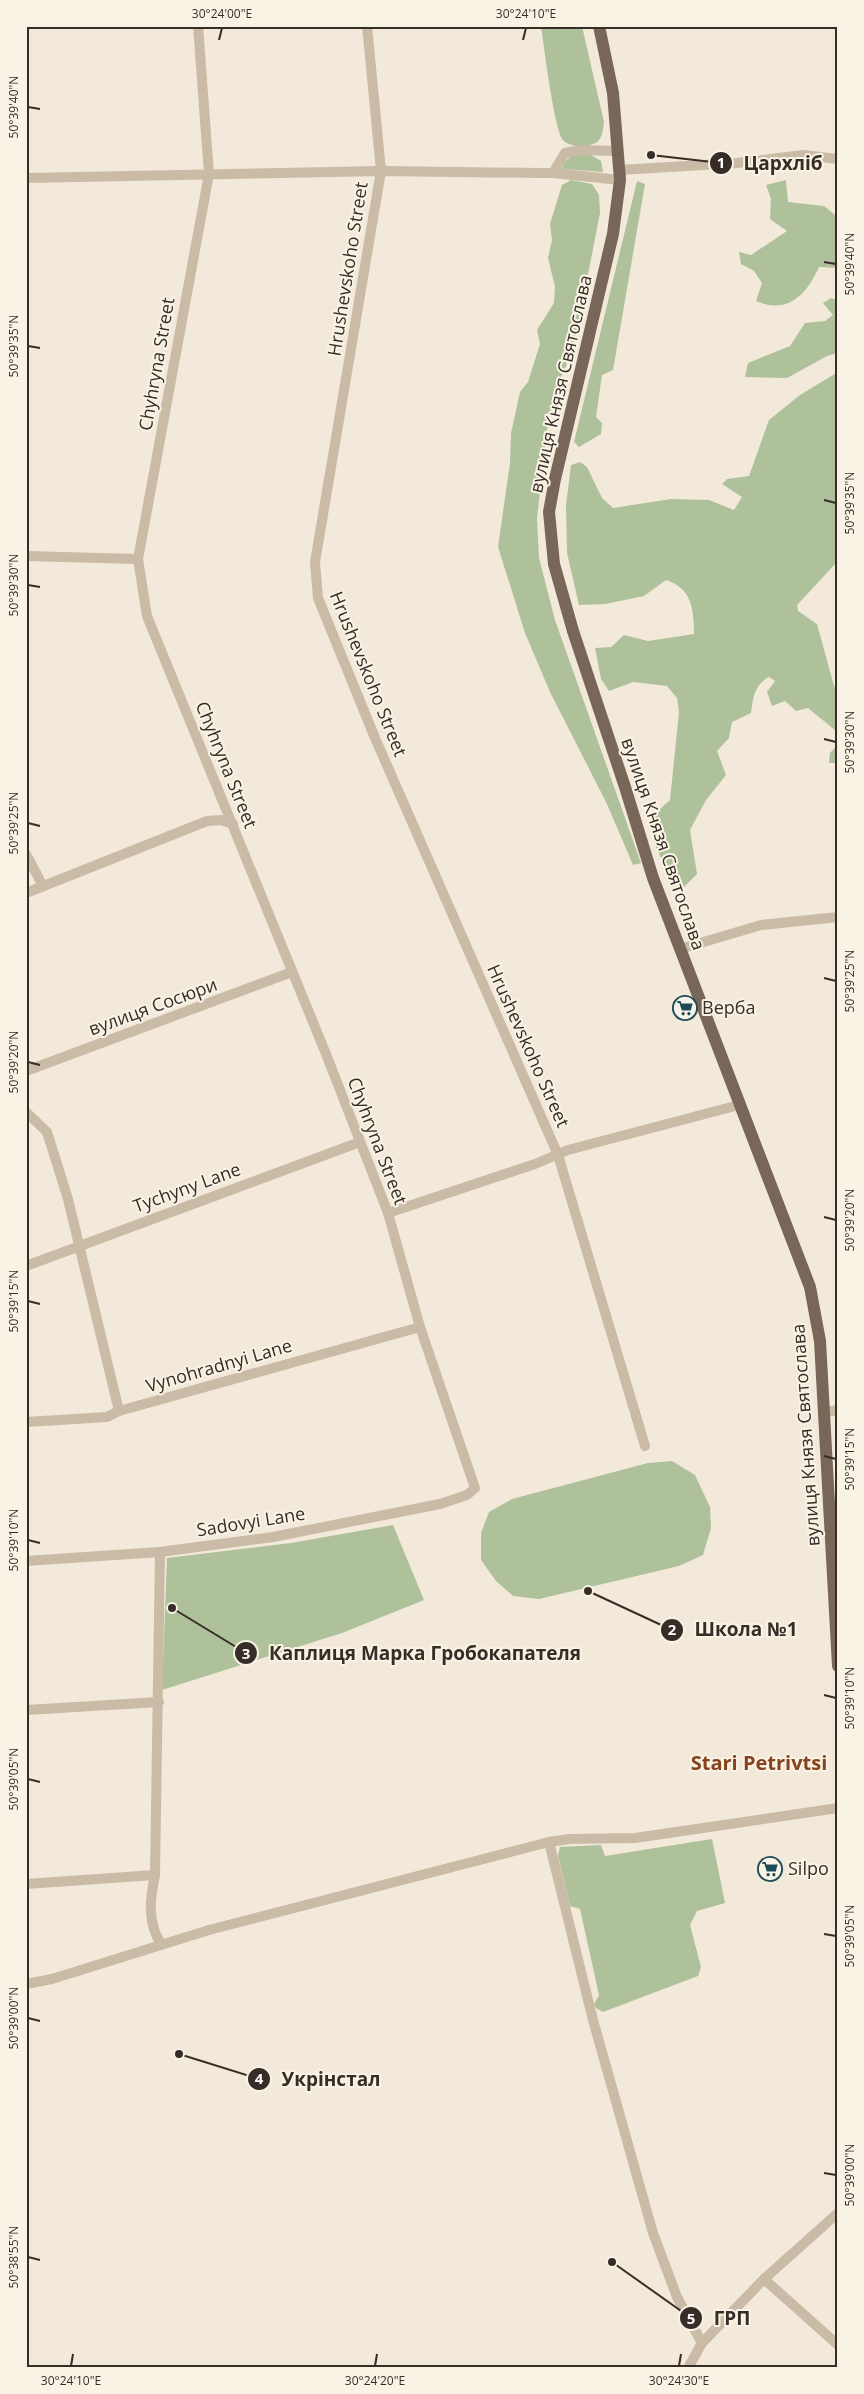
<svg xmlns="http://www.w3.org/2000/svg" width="864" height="2394" font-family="'Open Sans',sans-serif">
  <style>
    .green { fill: #afc19a }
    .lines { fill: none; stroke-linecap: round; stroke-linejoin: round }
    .street { stroke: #cabba6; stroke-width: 10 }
    .primary { stroke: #786658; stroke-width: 12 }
    .ticks { fill: none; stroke: #362d27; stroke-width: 2 }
    .labels { text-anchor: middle; stroke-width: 4; stroke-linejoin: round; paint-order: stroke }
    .street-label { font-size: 18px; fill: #362d27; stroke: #f9f3e6 }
    .poi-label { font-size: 18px; fill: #362d27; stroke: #f9f3e6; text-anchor: start }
    .quarter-label { font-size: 20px; font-weight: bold; fill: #85441f; stroke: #f9f3e6 }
    .leader { fill: none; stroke: #362d27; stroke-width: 2 }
    .callout-dot { fill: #362d27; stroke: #f9f3e6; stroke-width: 2 }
    .mark-label { font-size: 15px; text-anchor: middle; font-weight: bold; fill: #fff }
    .callout-label { font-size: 19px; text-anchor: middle; font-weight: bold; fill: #362d27; stroke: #f9f3e6; stroke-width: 4; stroke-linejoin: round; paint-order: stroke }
    .neatline { fill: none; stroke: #362d27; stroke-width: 2 }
    .ticks-label { font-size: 12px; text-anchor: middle; fill: #362d27 }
  </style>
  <rect width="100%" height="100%" fill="#f2e9da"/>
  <g class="green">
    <path d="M541 26H582L604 122C603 129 603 135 599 140 592 148 570 148 563 140 554 129 544 46 541 26Z"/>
    <path d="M572 155H591L601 161 603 172 562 169 564 163Z"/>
    <path d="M571 180 592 184 599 195 600 213 577 331 566 366 557 386 548 421 537 518 539 558 555 620 641 863 633 865 607 804 550 692 525 633 498 547 510 463 511 433 520 392 528 382 540 344 537 330 554 303 555 287 548 258 552 240 550 224 562 185Z"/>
    <path d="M786 180 788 202 824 206 838 217V268L819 267C807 294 788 315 756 301L762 283 754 271 741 264 739 252 751 255 787 231 770 219 771 199 766 185Z"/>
    <path d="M637 181 645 184 613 370 602 375 596 417 602 423 601 434 579 447 574 442Z"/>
    <path d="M831 298 838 300V353L827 356 787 378 745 377 748 363 790 346 805 323 825 321 833 315 823 303Z"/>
    <path d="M838 372V561L797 605 798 611 817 624 834 686 838 688V763H829L830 753 838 744 836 731 808 708 796 711 785 701 772 706 767 692 775 681 769 677C754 685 753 698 751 713L732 722 729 738 717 751 726 775 706 800 690 830 697 874 683 888C668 871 643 838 656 814 659 809 666 804 670 800L679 712 677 698 667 686 633 682 609 691 601 679 595 648 611 647 624 635 648 641 694 634C694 610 692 588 666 580L644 596 605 604 579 605 567 553 566 505 571 465 580 462 587 467 602 498 613 508 671 499 709 500 734 510 742 497 722 484 727 479 749 476 769 420 800 395Z"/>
    <path d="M672 1461 695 1475 710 1507 711 1528 703 1555 679 1566 539 1599 513 1596 496 1581 481 1560V1533L489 1512 512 1499 648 1463Z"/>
    <path d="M393 1525 424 1600 342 1633 162 1690 167 1558 291 1543Z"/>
    <path d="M712 1839 725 1903 697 1911 690 1925 701 1967 698 1976 603 2012 596 2008 594 2004 599 1995 580 1909 570 1906 558 1856 560 1847 601 1845 605 1856Z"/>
  </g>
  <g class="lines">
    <g class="street">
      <path d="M367 26 381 171 315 562 318 598 375 738 558 1155 645 1446"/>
      <path d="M619 170 737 163 803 155 838 159"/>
      <path d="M553 173 620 180"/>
      <path d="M26 178 381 171 538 173H553L565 153 580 150 618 151"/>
      <path d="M26 556 138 559"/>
      <path d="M26 854 43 886"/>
      <path d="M26 893 207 821 221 820 233 824"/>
      <path d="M680 949 761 925 838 917"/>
      <path d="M26 1071 292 972"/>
      <path d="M26 1112 47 1132 68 1199 119 1411"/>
      <path d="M388 1213 535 1164 568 1150 739 1105"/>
      <path d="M26 1266 360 1142"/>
      <path d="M825 1412 838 1410"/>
      <path d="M26 1422 107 1417 119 1411 420 1327"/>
      <path d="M160 1552 155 1875C150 1899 147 1922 161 1944"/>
      <path d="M26 1561 160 1552 273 1537 440 1504 467 1495 475 1488 420 1327 388 1213 326 1054 147 616 138 559 209 174 198 26"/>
      <path d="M26 1710 159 1702"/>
      <path d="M549 1842 593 2020 653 2233 677 2297 702 2343"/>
      <path d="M26 1884 155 1875"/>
      <path d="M26 1984 52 1979 209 1930 549 1842 569 1839 635 1838 838 1808"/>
      <path d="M764 2279 838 2345"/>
      <path d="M688 2368 702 2343 764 2279 838 2213"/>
    </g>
    <path class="primary" d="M599 26 613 93 620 180 613 234 555 479 549 512 554 564 573 631 625 787 653 878 810 1287 820 1341 838 1666"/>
  </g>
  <path class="ticks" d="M219 40 222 28M523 40 526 28M28 107 40 109M824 262 836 264M28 346 40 348M824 500 836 503M28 585 40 587M824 739 836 742M28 823 40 826M824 978 836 981M28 1062 40 1065M824 1217 836 1220M28 1301 40 1304M824 1456 836 1459M28 1540 40 1543M824 1695 836 1698M28 1779 40 1782M824 1934 836 1936M28 2018 40 2021M824 2173 836 2175M28 2257 40 2260M71 2366 73 2354M375 2366 377 2354M679 2366 681 2354"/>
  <defs>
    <symbol id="supermarket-ring" viewBox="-11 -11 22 22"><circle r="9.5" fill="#f9f3e6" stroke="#1c4c57" stroke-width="1.5"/><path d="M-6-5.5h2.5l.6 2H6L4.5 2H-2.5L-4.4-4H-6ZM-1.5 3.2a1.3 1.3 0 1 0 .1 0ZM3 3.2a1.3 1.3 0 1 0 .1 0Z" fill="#1c4c57"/></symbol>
  </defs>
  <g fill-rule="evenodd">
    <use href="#supermarket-ring" x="671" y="994" width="28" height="28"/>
    <use href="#supermarket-ring" x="756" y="1855" width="28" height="28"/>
  </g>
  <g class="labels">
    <g class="street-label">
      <text transform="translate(348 269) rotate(-81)" y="6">Hrushevskoho Street</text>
      <text transform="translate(157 364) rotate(-80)" y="6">Chyhryna Street</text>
      <text transform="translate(561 384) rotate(-77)" y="6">вулиця Князя Святослава</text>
      <text transform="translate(368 674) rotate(68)" y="6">Hrushevskoho Street</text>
      <text transform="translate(226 765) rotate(68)" y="6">Chyhryna Street</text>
      <text transform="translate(663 844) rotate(71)" y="6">вулиця Князя Святослава</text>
      <text transform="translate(153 1007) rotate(-20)" y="6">вулиця Сосюри</text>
      <text transform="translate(528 1046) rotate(66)" y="6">Hrushevskoho Street</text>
      <text transform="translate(377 1141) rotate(69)" y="6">Chyhryna Street</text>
      <text transform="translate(187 1188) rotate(-20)" y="6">Tychyny Lane</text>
      <text transform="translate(219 1366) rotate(-16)" y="6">Vynohradnyi Lane</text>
      <text transform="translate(806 1435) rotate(-94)" y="6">вулиця Князя Святослава</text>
      <text transform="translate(251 1522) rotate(-9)" y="6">Sadovyi Lane</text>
    </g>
    <g class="poi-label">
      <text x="702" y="1014">Верба</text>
      <text x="788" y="1875">Silpo</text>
    </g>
    <g class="quarter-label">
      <text x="759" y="1770">Stari Petrivtsi</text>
    </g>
  </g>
  <path class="leader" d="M651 155L721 163M588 1591L672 1630M172 1608L246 1653M179 2054L259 2079M612 2262L691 2318"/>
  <g class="callout-dot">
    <circle cx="651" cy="155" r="5"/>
    <circle cx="588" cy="1591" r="5"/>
    <circle cx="172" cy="1608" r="5"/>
    <circle cx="179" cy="2054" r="5"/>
    <circle cx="612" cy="2262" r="5"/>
    <circle cx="721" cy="163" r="12"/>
    <circle cx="672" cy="1630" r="12"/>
    <circle cx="246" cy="1653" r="12"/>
    <circle cx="259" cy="2079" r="12"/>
    <circle cx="691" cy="2318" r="12"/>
  </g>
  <g class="mark-label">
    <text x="721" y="168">1</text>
    <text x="672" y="1635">2</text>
    <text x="246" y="1659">3</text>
    <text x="259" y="2084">4</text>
    <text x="691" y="2324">5</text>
  </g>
  <g class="callout-label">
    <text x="783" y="170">Цархліб</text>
    <text x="746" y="1636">Школа №1</text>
    <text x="425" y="1660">Каплиця Марка Гробокапателя</text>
    <text x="331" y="2086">Укрінстал</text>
    <text x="732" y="2325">ГРП</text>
  </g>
  <rect width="864" height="2394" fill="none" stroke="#f9f3e6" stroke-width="55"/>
  <rect x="28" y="28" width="808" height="2338" class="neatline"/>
  <g class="ticks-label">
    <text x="222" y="18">30°24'00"E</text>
    <text x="526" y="18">30°24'10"E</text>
    <text transform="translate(14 107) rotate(-90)" y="4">50°39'40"N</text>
    <text transform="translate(850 264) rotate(-90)" y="4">50°39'40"N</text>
    <text transform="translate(14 346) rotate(-90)" y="4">50°39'35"N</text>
    <text transform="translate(850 503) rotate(-90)" y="4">50°39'35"N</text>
    <text transform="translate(14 585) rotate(-90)" y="4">50°39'30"N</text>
    <text transform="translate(850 742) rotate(-90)" y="4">50°39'30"N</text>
    <text transform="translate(14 823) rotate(-90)" y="4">50°39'25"N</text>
    <text transform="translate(850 981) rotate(-90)" y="4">50°39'25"N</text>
    <text transform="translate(14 1062) rotate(-90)" y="4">50°39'20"N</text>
    <text transform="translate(850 1220) rotate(-90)" y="4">50°39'20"N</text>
    <text transform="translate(14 1301) rotate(-90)" y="4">50°39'15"N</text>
    <text transform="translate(850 1459) rotate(-90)" y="4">50°39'15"N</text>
    <text transform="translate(14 1540) rotate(-90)" y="4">50°39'10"N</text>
    <text transform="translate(850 1698) rotate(-90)" y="4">50°39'10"N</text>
    <text transform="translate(14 1779) rotate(-90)" y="4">50°39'05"N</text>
    <text transform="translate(850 1936) rotate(-90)" y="4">50°39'05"N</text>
    <text transform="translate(14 2018) rotate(-90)" y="4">50°39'00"N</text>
    <text transform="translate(850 2175) rotate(-90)" y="4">50°39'00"N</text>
    <text transform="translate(14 2257) rotate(-90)" y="4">50°38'55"N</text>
    <text x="71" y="2385">30°24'10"E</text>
    <text x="375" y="2385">30°24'20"E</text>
    <text x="679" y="2385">30°24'30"E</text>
  </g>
</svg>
